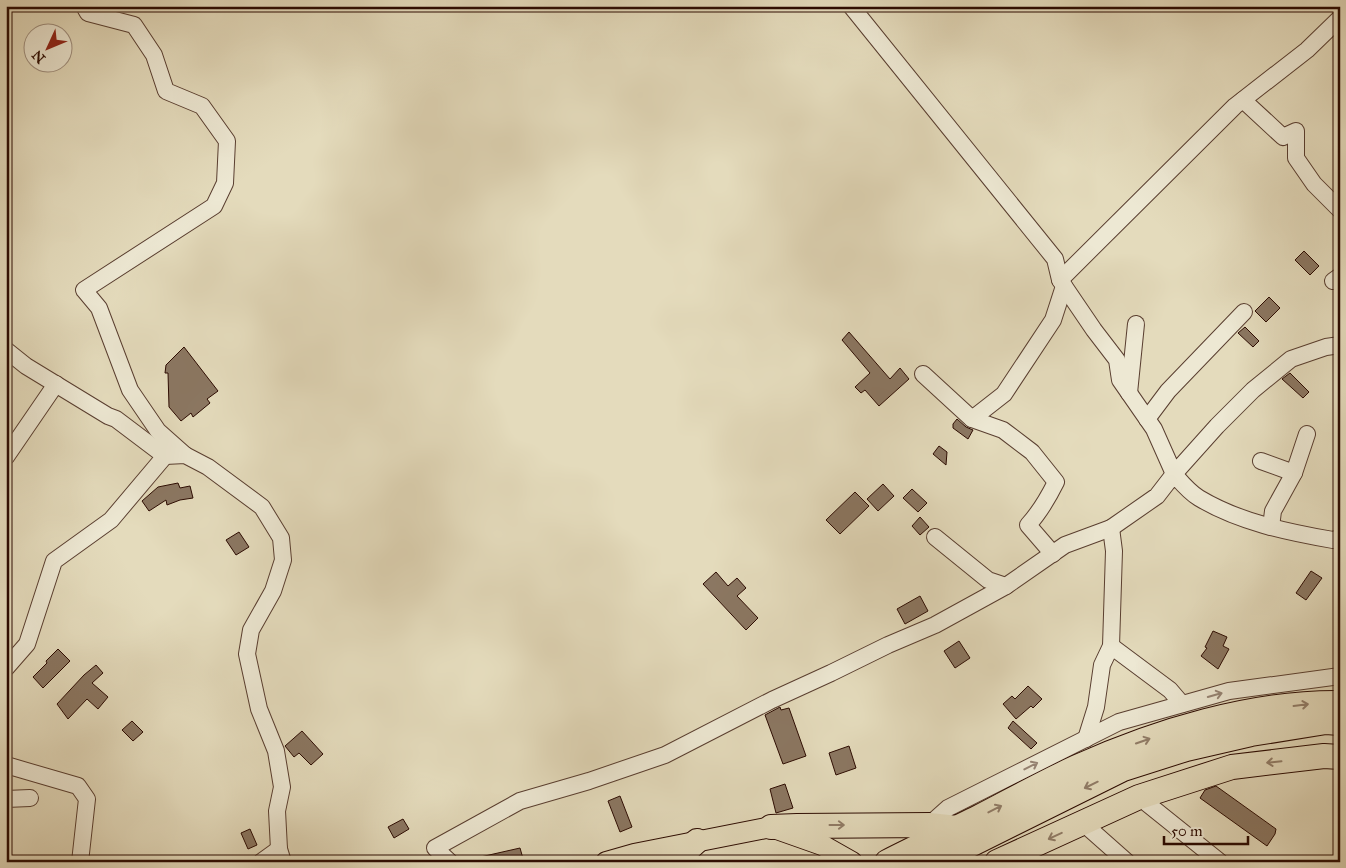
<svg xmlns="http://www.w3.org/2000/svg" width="1346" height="868" font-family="'IM FELL Great Primer',serif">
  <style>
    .building { fill: #8b7762; stroke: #2b0a01 }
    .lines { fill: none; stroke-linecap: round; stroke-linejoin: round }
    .minor-casing { stroke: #593e30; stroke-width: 18 }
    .major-casing { stroke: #2b0a01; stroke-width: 22 }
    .highway-casing { stroke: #2b0a01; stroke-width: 26 }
    .minor { stroke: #ede8d3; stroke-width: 16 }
    .major { stroke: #e4dbbc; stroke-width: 20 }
    .highway { stroke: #e4dbbc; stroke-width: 24 }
    .oneway { stroke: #968474 }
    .oneway2 { stroke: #917d68 }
  </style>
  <rect width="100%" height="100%" fill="#e4dbbc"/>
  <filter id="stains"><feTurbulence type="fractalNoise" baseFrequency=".004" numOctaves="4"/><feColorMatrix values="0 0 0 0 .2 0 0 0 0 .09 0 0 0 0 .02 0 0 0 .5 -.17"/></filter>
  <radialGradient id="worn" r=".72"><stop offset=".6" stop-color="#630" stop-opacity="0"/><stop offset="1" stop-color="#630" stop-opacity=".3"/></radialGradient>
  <g class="building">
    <path d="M1304 251 1319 266 1310 275 1295 260Z"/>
    <path d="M1269 297 1280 308 1266 322 1255 311Z"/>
    <path d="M1245 327 1259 341 1253 347 1238 333Z"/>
    <path d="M849 332 890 379 900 368 909 379 879 406 865 390 861 393 855 387 870 373 842 340Z"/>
    <path d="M184 347 218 391 207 399 210 403 193 417 191 413 181 421 169 407 168 373H165L166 365Z"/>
    <path d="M1290 373 1309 392 1303 398 1282 379Z"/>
    <path d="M957 419 966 427 973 430 968 439 953 428V424Z"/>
    <path d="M939 446 947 452 946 465 933 454Z"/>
    <path d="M178 483 180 488 190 486 193 498 180 500 167 505 166 500 149 511 142 501 158 487Z"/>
    <path d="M883 484 894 496 878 511 867 499Z"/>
    <path d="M912 489 927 503 918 512 903 498Z"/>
    <path d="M855 492 869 506 840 534 826 520Z"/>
    <path d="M920 517 929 527 920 535 912 526Z"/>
    <path d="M239 532 249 547 236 555 226 540Z"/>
    <path d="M1311 571 1322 578 1306 600 1296 593Z"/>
    <path d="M716 572 728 586 737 578 746 588 737 596 758 618 746 630 703 584Z"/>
    <path d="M920 596 928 611 905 624 897 609Z"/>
    <path d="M1213 631 1227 637 1223 646 1229 649 1218 669 1201 656 1207 648 1205 647Z"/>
    <path d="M959 641 970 658 955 668 944 651Z"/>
    <path d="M58 649 70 661 43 688 33 677 47 663 46 661Z"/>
    <path d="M96 665 103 673 92 683 108 697 98 709 87 699 68 719 57 704 84 675Z"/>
    <path d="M1028 686 1042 699 1033 708 1031 706 1016 719 1003 704 1012 696 1015 699Z"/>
    <path d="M780 707 781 710 789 708 806 756 783 764 765 715Z"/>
    <path d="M132 721 143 732 133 741 122 730Z"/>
    <path d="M1013 721 1037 743 1031 749 1008 728Z"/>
    <path d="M302 731 323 754 311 765 299 753 294 757 285 746Z"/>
    <path d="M849 746 856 768 836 775 829 753Z"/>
    <path d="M785 784 793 808 776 813 770 789Z"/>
    <path d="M1216 786 1276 829 1275 834 1267 846 1200 798 1205 790Z"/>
    <path d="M620 796 632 827 620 832 608 801Z"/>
    <path d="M403 819 409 829 394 838 388 827Z"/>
    <path d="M250 829 257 845 248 849 241 833Z"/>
    <path d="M520 848 524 862H476V858Z"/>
  </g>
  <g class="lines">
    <defs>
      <g id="minor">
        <path d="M84 6 88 13 134 25 154 55 166 91 202 106 227 141 225 183 214 206 84 290 99 308 130 390 158 431 185 455"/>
        <path d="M851 6 1055 259 1060 280"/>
        <path d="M1340 18 1307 50 1235 106 1060 280 1094 330 1117 360 1120 380 1154 429 1174 474 1217 426 1253 390 1291 359 1326 347 1340 345"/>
        <path d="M1243 100 1283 137 1296 131V158L1314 184 1340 210"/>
        <path d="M1333 281 1340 276"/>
        <path d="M6 350 26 366 108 416 116 419 165 456 185 455 208 467 262 507 281 538 283 560 273 591 251 630 247 654 259 709 276 751 282 787 277 811 279 849 283 862"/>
        <path d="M923 374 972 419 1004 394 1053 320 1064 286"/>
        <path d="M1129 393 1136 324"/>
        <path d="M972 419 1003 430 1032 452 1056 482C1048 498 1040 512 1028 525L1053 554"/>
        <path d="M1147 419 1168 391 1244 312"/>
        <path d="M6 457 56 384"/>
        <path d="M1261 461 1294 473"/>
        <path d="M1271 527 1273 511 1294 473 1307 434"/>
        <path d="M935 537 988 580 1006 586"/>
        <path d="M1111 646 1170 690 1182 704"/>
        <path d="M6 668 27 644 54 561 111 520 165 456"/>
        <path d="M1086 739 1096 707 1102 665 1111 646 1114 551 1111 528"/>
        <path d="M6 765 78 786 87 799 80 862"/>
        <path d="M1139 797 1220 862"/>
        <path d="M6 799 30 798"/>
        <path d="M1083 823 1127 862"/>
        <path d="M929 825 948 808 1119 722 1229 691 1340 676"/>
        <path d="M261 862 279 849"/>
        <path d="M450 862 435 848 520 801 589 781 665 755 772 700 831 673 888 645 935 625 1006 586 1065 545 1111 528 1157 496 1174 474C1181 482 1189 492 1199 498 1239 522 1287 532 1333 540L1340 538"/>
      </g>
      <path id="major" d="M606 862 634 854 771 827 822 845 852 862"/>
      <g id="highway">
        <path d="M771 827 797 826 929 825 957 828"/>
        <path d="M674 862 697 841"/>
        <path d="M887 862C918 846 949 832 979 817 1012 800 1044 782 1077 767 1157 731 1252 702 1340 703"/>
        <path d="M936 862 1123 769 1186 749 1251 734 1326 722 1340 723"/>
        <path d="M997 862 1139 797 1232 767 1324 756 1340 757"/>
      </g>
    </defs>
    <use href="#minor" class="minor-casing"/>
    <use href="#major" class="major-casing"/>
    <use href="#highway" class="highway-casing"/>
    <use href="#minor" class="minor"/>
    <use href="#major" class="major"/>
    <use href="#highway" class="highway"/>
  </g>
  <defs><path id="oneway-shaft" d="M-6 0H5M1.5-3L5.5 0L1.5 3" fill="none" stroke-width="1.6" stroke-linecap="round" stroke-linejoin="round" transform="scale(1.25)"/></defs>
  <g class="oneway">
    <use href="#oneway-shaft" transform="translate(1215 695) rotate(-16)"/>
    <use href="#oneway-shaft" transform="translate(1031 766) rotate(-27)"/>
  </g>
  <g class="oneway2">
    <use href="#oneway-shaft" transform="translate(1301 705) rotate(-7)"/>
    <use href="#oneway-shaft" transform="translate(1143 741) rotate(-19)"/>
    <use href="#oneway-shaft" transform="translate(1274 762) rotate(174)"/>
    <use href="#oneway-shaft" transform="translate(1091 785) rotate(154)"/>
    <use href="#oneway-shaft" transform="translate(995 809) rotate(-27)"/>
    <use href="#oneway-shaft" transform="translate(837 825)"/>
    <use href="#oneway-shaft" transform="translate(1055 836) rotate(155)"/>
  </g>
  <rect width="1346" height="868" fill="none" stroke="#e4dbbc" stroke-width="25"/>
  <rect x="8" y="8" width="1331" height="853" fill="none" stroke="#2b0a01" stroke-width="2.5"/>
  <rect x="12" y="12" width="1321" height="843" fill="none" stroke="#2b0a01"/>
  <g transform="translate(48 48) rotate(226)"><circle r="24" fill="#ede8d3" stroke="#9f8f7f"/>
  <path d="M0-4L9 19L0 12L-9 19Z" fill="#8f2418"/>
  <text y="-8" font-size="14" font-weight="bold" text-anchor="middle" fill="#2b0a01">N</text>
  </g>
  <path d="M1164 836v8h84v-8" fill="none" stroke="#2b0a01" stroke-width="2.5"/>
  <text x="1171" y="836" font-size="15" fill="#2b0a01" stroke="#ede8d3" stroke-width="4" paint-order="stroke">50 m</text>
  <rect width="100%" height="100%" filter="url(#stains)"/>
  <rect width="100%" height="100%" fill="url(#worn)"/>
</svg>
